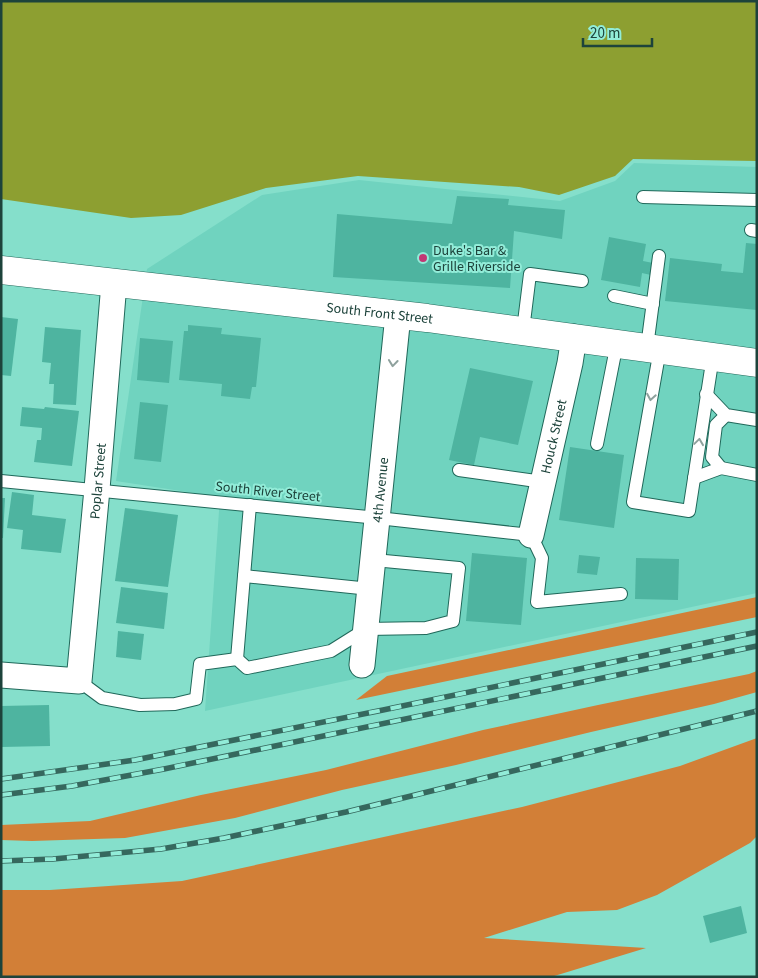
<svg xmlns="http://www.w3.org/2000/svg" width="758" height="978" font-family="'Source Sans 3',sans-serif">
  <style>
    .built { fill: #70d3bf }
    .forest { fill: #d27f37 }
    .water { fill: #8d9f31 }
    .building { fill: #4eb4a0 }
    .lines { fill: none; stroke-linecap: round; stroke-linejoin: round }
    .lane-casing { stroke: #20685a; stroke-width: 14 }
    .street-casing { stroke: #20685a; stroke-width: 27 }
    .primary-casing { stroke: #20685a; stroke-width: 29 }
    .lane { stroke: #fff; stroke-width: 12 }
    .street { stroke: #fff; stroke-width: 25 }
    .primary { stroke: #fff; stroke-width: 28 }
    .rail-casing { stroke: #36685e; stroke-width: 5.5 }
    .rail { stroke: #92ecd8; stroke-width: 4; stroke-dasharray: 11; stroke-linecap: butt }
    .oneway { stroke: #8ea19d }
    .poi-dot { fill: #c13874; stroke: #92ecd8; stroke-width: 2 }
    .labels { text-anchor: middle; stroke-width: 4; stroke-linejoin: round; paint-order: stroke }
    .poi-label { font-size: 14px; fill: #1d433b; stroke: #92ecd8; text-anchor: start }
    .street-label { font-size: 14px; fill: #1d433b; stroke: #92ecd8 }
  </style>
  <rect width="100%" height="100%" fill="#85dfcb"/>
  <path class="built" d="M634 163 757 167V593L205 711 220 497 116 481 147 269 262 195 359 180 560 201 615 181Z"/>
  <g class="forest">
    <path d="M757 597V617L356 700 387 676Z"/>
    <path d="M757 671V692L714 704 591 732 456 765 342 790 235 818 125 838 32 841 1 840V825L90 821 201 795 326 770 483 730 598 705 749 674Z"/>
    <path d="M757 738V836L750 843 657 895 617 910 567 912 484 938 646 948 551 977H1V890H50L182 881 522 807 680 766Z"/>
  </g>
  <path class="water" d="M1 1H757V161L633 159 615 176 559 195 519 187 358 176 266 188 181 215 131 218 1 199Z"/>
  <g class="building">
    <path d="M457 196 509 199 508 205 565 210 562 239 514 231 510 288 333 277 337 214 452 224Z"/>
    <path d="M609 237 646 244 643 261 653 263 651 275 642 273 640 287 601 280Z"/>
    <path d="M746 243 757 244V310L665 301 670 258 722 264 721 271 743 273Z"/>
    <path d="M1 317 18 319 11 376 1 375Z"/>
    <path d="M188 325 222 328 221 334 261 338 256 387H252L250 399 221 396 222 384 179 380 184 331H188Z"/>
    <path d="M45 327 81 330 76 405 53 404 54 384H49L51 363 42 362Z"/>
    <path d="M140 338 173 341 169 383 137 380Z"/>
    <path d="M470 368 533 381 518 445 480 437 474 465 449 460Z"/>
    <path d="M140 402 168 405 161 462 134 459Z"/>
    <path d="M22 407 44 409 45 407 79 411 72 466 34 462 37 440H41L42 428 20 426Z"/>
    <path d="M570 447 624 455 614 528 559 520Z"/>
    <path d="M12 492 34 495 32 515 66 519 61 553 21 549 23 530 7 528Z"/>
    <path d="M1 498H5L3 538H1Z"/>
    <path d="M125 508 178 515 168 587 115 581Z"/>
    <path d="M472 553 527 558 521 625 466 621Z"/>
    <path d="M579 555 600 557 597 575 577 573Z"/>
    <path d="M636 558 679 559 678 600 635 599Z"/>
    <path d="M121 587 168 593 164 629 116 623Z"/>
    <path d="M118 631 144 634 141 660 116 657Z"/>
    <path d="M49 705 50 746 1 747V706Z"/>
    <path d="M741 906 747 933 710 943 703 916Z"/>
  </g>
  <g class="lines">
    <defs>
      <g id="lane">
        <path d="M643 197 757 200"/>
        <path d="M751 230 757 231"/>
        <path d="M614 296 653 304"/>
        <path d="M523 330 530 274 582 281"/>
        <path d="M647 347 659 256"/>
        <path d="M660 349 633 502 689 511 713 356"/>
        <path d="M706 394 726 415 757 420"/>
        <path d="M597 444 617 343"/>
        <path d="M721 468 712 457 716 425 726 415"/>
        <path d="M459 470 543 482"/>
        <path d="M694 478 721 468 757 475"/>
        <path d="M1 481 378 518 531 535 542 558 537 602 621 594"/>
        <path d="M244 576 370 589"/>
        <path d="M237 659 250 505"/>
        <path d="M79 681 102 698 140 705 175 704 196 699 200 664 237 659 247 668 331 651 366 629 426 628 453 621 459 568 374 560"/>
      </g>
      <g id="street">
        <path id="s1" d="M531 535 570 363 574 337"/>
        <path id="s2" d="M362 665 398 315"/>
        <path id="s3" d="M1 675 79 681 97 489 114 283"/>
      </g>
      <g id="primary">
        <path id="s4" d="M1 270 427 318 757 363"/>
      </g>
    </defs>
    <use href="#lane" class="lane-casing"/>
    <use href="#street" class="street-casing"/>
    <use href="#primary" class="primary-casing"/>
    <use href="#lane" class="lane"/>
    <use href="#street" class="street"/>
    <use href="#primary" class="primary"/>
    <defs>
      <g id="rail">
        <path d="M1 779 135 760 383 710 757 632"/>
        <path d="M1 795 72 786 164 769 757 646"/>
        <path d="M1 861 53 859 161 849 224 838 346 812 757 711"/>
      </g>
    </defs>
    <use href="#rail" class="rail-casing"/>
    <use href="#rail" class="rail"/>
  </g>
  <defs><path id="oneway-chevron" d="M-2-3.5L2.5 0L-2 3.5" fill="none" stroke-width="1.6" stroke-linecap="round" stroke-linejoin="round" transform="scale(1.25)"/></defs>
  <g class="oneway">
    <use href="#oneway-chevron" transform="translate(393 363) rotate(96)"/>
    <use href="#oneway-chevron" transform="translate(651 397) rotate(100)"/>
    <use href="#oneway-chevron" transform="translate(699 442) rotate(-82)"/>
  </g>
  <circle class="poi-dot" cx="423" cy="258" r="5"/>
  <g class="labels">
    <g class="poi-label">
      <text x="433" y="255">Duke's Bar &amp;<tspan x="433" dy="16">Grille Riverside</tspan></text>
    </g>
    <g class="street-label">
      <text dy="5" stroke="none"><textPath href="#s4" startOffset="381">South Front Street</textPath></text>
      <text dy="5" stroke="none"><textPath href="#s1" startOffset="101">Houck Street</textPath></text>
      <text dy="5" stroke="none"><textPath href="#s3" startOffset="279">Poplar Street</textPath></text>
      <text dy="5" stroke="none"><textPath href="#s2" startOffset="176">4th Avenue</textPath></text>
      <text transform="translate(268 491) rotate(6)" y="5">South River Street</text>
    </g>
  </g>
  <rect width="758" height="978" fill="none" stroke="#1d433b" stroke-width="5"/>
  <path d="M583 38v8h69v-8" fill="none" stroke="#1d433b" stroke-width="2.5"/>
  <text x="590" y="38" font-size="15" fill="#1d433b" stroke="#92ecd8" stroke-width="4" paint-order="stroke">20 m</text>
</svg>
